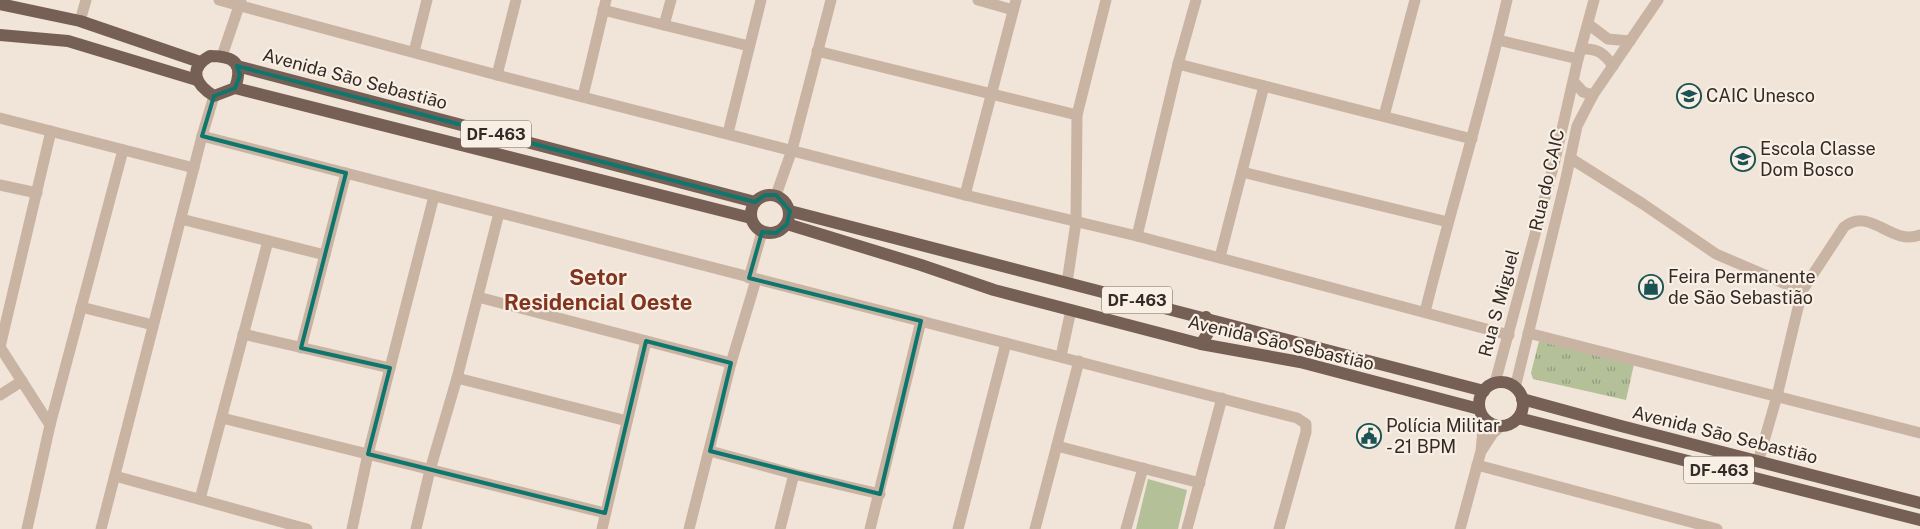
<svg xmlns="http://www.w3.org/2000/svg" width="1920" height="529" font-family="'Public Sans',sans-serif">
  <style>
    .grass { fill: url(#grass-tufts) }
    .garden { fill: #b3c098 }
    .lines { fill: none; stroke-linecap: round; stroke-linejoin: round }
    .minor { stroke: #c9b4a4; stroke-width: 11 }
    .major { stroke: #766056; stroke-width: 12 }
    .marked { fill: none; stroke: #0f766e; stroke-width: 4; stroke-linejoin: round }
    .labels { text-anchor: middle; stroke-width: 4.5; stroke-linejoin: round; paint-order: stroke }
    .shield { fill: #f9efe4; stroke: #6f655f; stroke-width: 1 }
    .shield-label { font-size: 16px; font-weight: bold; fill: #342a26 }
    .street-label { font-size: 18px; fill: #342a26; stroke: #f9efe4 }
    .poi-label { font-size: 18px; fill: #342a26; stroke: #f9efe4; text-anchor: start }
    .district-label { font-size: 22px; font-weight: bold; fill: #83341f; stroke: #f9efe4 }
  </style>
  <defs>
    <pattern id="grass-tufts" width="24" height="20" patternUnits="userSpaceOnUse" patternTransform="scale(1.25)"><rect width="24" height="20" fill="#b3c098"/><path d="M3 7l-1-3M5 7V3M7 7l1-3M15 17l-1-3M17 17v-4M19 17l1-3" fill="none" stroke="#929c7c"/></pattern>
  </defs>
  <rect width="100%" height="100%" fill="#f1e4d8"/>
  <path class="grass" d="M1539 341 1634 364 1626 400 1533 379 1531 373Z"/>
  <path class="garden" d="M1148 479 1187 490 1178 529H1136Z"/>
  <g class="lines">
    <g class="minor">
      <path d="M219 0 497 75 965 195 1137 236 1509 335"/>
      <path d="M978 0 1013 10"/>
      <path d="M603 10 749 46"/>
      <path d="M80 21 86 0"/>
      <path d="M1588 24 1608 39 1630 41"/>
      <path d="M664 25 671 0"/>
      <path d="M1498 40 1578 59"/>
      <path d="M1582 49C1597 48 1604 53 1613 66"/>
      <path d="M817 51 1077 115"/>
      <path d="M414 52 427 0"/>
      <path d="M222 56 241 0"/>
      <path d="M1178 64 1472 139"/>
      <path d="M497 75 516 0"/>
      <path d="M1574 82 1583 92 1593 95"/>
      <path d="M583 96 606 0"/>
      <path d="M1384 116 1415 0"/>
      <path d="M0 118 194 168"/>
      <path d="M728 133 761 0"/>
      <path d="M202 136 1297 418 1306 424V432L1279 529"/>
      <path d="M1570 158 1643 204 1716 254 1802 291"/>
      <path d="M1242 172 1448 222"/>
      <path d="M0 185 37 193"/>
      <path d="M776 195 792 150 831 0"/>
      <path d="M965 195 1016 0"/>
      <path d="M181 219 325 255"/>
      <path d="M1137 236 1178 64 1196 0"/>
      <path d="M1220 257 1264 86"/>
      <path d="M749 278 762 232"/>
      <path d="M1067 283 1076 222 1077 115 1106 0"/>
      <path d="M478 297 731 363"/>
      <path d="M81 307 153 325"/>
      <path d="M1425 312C1451 207 1483 105 1507 0"/>
      <path d="M1528 333 1920 433"/>
      <path d="M243 334 390 368"/>
      <path d="M0 347 51 131"/>
      <path d="M0 347 50 425"/>
      <path d="M301 348 346 173"/>
      <path d="M1061 356 1071 310"/>
      <path d="M457 378 627 421"/>
      <path d="M1495 383 1555 160 1578 59 1594 0"/>
      <path d="M1515 388 1566 178 1577 126 1593 95 1658 0"/>
      <path d="M0 395 22 381"/>
      <path d="M222 418 605 513"/>
      <path d="M1057 446 1200 483"/>
      <path d="M1482 450 1493 433 1501 426"/>
      <path d="M710 451 794 474 880 494"/>
      <path d="M1758 462 1777 396 1802 291 1844 227C1871 206 1890 246 1920 235"/>
      <path d="M1477 465 1717 529"/>
      <path d="M115 476 307 529"/>
      <path d="M200 499 268 241"/>
      <path d="M27 529 50 425 123 150"/>
      <path d="M101 529 202 136 214 96"/>
      <path d="M352 529 368 454 434 196"/>
      <path d="M416 529 430 470 457 378 499 213"/>
      <path d="M602 529 646 341"/>
      <path d="M689 529 731 363 756 280"/>
      <path d="M780 529 794 474"/>
      <path d="M870 529 921 321"/>
      <path d="M958 529 1006 343"/>
      <path d="M1035 529 1079 361"/>
      <path d="M1126 529 1143 468"/>
      <path d="M1187 529 1222 398"/>
      <path d="M1460 529 1481 451 1484 419"/>
    </g>
    <g class="major">
      <path d="M0 4 80 21 200 62"/>
      <path d="M0 35 68 41 197 80"/>
      <path d="M210 56C234 56 244 63 235 88L214 96C196 85 187 69 210 56Z"/>
      <path d="M237 66 755 202"/>
      <path d="M235 88 751 218"/>
      <circle cx="770" cy="214" r="19"/>
      <path d="M790 211C1021 272 1253 330 1484 391"/>
      <path d="M787 224 921 265 994 290 1201 344 1300 362 1479 409"/>
      <path d="M1201 344 1208 333 1206 317"/>
      <circle cx="1501" cy="404" r="22"/>
      <path d="M1522 399 1621 426 1920 503"/>
      <path d="M1518 418 1920 520"/>
    </g>
  </g>
  <path class="marked" d="M237 66 755 202 765 195H776L790 211 787 224 776 233 762 232 749 278 921 321 880 494 710 451 731 363 646 341 605 513 368 454 390 368 301 348 346 173 202 136 214 96 235 88 240 75Z"/>
  <defs>
    <symbol id="school-ring" viewBox="-11 -11 22 22"><circle r="9.5" fill="#f9efe4" stroke="#1b5355" stroke-width="1.5"/><path d="M0-5L7-2L0 1L-7-2ZM-4 1L0 2.5L4 1V4Q0 6-4 4Z" fill="#1b5355"/></symbol>
    <symbol id="shop-ring" viewBox="-11 -11 22 22"><circle r="9.5" fill="#f9efe4" stroke="#1b5355" stroke-width="1.5"/><path d="M-5-2.5h2.3a2.7 3.5 0 0 1 5.4 0H5L5.5 6h-11ZM-1.5-2.5h3a1.5 2.3 0 0 0-3 0Z" fill="#1b5355"/></symbol>
    <symbol id="civic-ring" viewBox="-11 -11 22 22"><circle r="9.5" fill="#f9efe4" stroke="#1b5355" stroke-width="1.5"/><path d="M-.6-6.5H3V-4.5H.6V-3L4-1V1h2V6H-6V1h2V-1L-.6-3ZM-1.2 2.5V6h2.4V2.5Z" fill="#1b5355"/></symbol>
  </defs>
  <g fill-rule="evenodd">
    <use href="#school-ring" x="1675" y="82" width="28" height="28"/>
    <use href="#school-ring" x="1729" y="145" width="28" height="28"/>
    <use href="#shop-ring" x="1637" y="273" width="28" height="28"/>
    <use href="#civic-ring" x="1355" y="422" width="28" height="28"/>
  </g>
  <g class="labels">
    <g class="shield">
      <rect x="461" y="120.5" width="70" height="27" rx="4"/>
      <rect x="1102" y="286.5" width="70" height="27" rx="4"/>
      <rect x="1684" y="456.5" width="70" height="27" rx="4"/>
    </g>
    <g class="shield-label">
      <text x="496" y="140">DF-463</text>
      <text x="1137" y="306">DF-463</text>
      <text x="1719" y="476">DF-463</text>
    </g>
    <g class="street-label">
      <text transform="translate(355 79) rotate(15)" y="6">Avenida São Sebastião</text>
      <text transform="translate(1547 180) rotate(-77)" y="6">Rua do CAIC</text>
      <text transform="translate(1499 303) rotate(-75)" y="6">Rua S Miguel</text>
      <text transform="translate(1281 343) rotate(13)" y="6">Avenida São Sebastião</text>
      <text transform="translate(1725 435) rotate(14)" y="6">Avenida São Sebastião</text>
    </g>
    <g class="poi-label">
      <text x="1706" y="102">CAIC Unesco</text>
      <text x="1760" y="155">Escola Classe<tspan x="1760" dy="21">Dom Bosco</tspan></text>
      <text x="1668" y="283">Feira Permanente<tspan x="1668" dy="21">de São Sebastião</tspan></text>
      <text x="1386" y="432">Polícia Militar<tspan x="1386" dy="21">- 21 BPM</tspan></text>
    </g>
    <g class="district-label">
      <text x="598" y="285">Setor<tspan x="598" dy="25">Residencial Oeste</tspan></text>
    </g>
  </g>
</svg>
